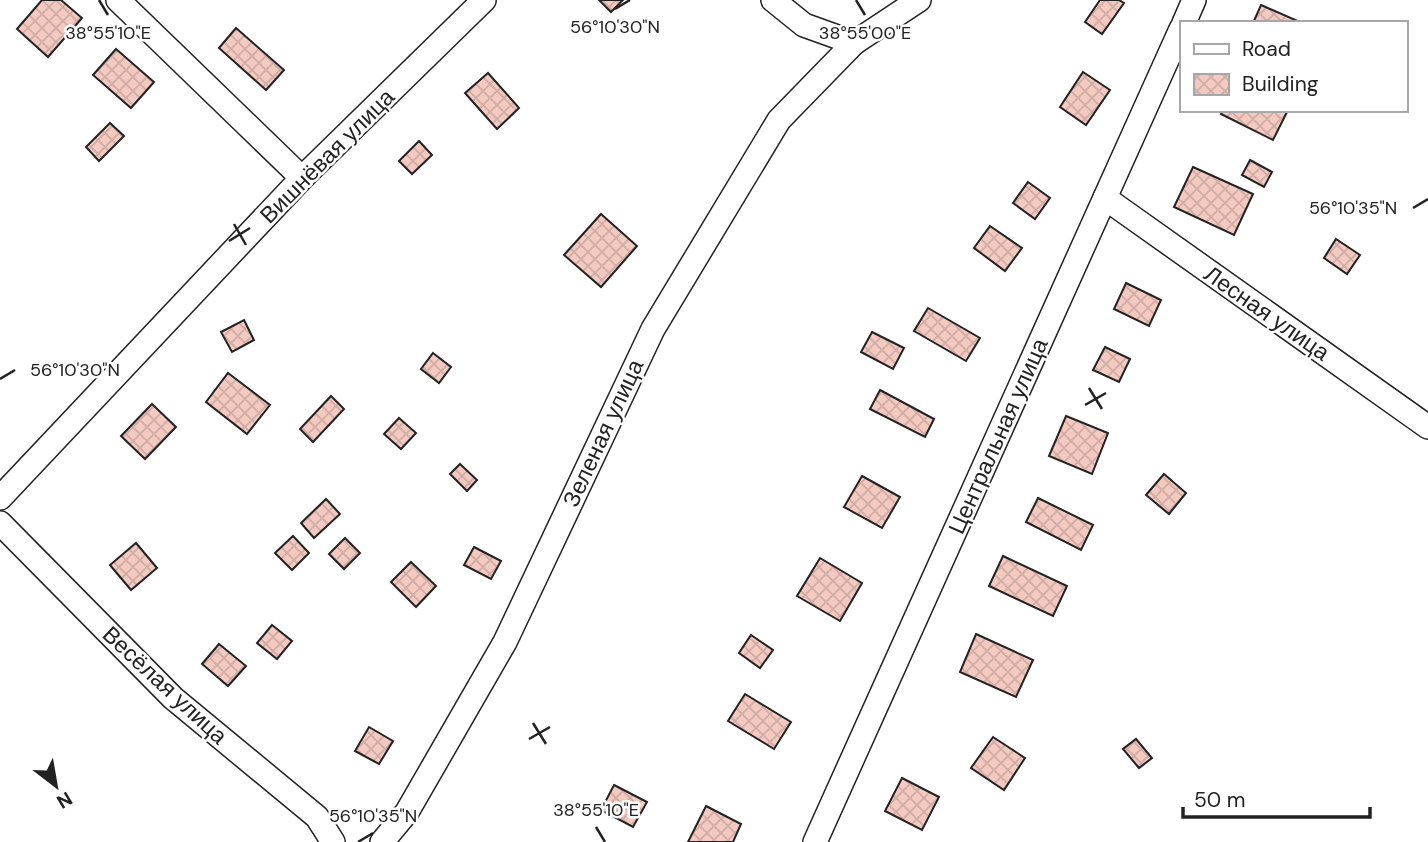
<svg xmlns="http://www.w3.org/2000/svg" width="1428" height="842" font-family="'DM Sans',sans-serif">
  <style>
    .building { fill: url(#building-cross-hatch); stroke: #222; stroke-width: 2 }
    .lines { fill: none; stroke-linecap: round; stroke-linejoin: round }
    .street-casing { stroke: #222; stroke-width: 26 }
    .street { stroke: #fff; stroke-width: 23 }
    .ticks { fill: none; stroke: #222; stroke-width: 2.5 }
    .labels { text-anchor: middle; stroke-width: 5; stroke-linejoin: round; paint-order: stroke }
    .street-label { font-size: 23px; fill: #222; stroke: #fff }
    .ticks-label { font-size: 18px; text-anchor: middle; fill: #222; stroke: #fff; stroke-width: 5; stroke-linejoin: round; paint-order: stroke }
  </style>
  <defs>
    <pattern id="building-cross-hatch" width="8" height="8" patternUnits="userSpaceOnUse" patternTransform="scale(1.75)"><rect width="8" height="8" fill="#f3c9c0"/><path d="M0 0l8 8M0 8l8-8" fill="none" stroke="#d0aca5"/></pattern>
  </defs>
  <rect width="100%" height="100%" fill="#fff"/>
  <g class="building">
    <path d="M42 0H61L82 18 48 57 17 29Z"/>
    <path d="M599 0H623L611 12Z"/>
    <path d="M1100 0H1119L1124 3 1102 34 1085 22Z"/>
    <path d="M1261 5 1300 22 1299 23H1253Z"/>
    <path d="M236 28 284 70 266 90 219 48Z"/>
    <path d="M116 49 154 82 131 108 93 75Z"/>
    <path d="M1083 72 1110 90 1086 125 1060 107Z"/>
    <path d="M488 73 519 108 497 129 465 93Z"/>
    <path d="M1223 110H1288L1273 140 1221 114Z"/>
    <path d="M110 123 124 136 99 161 86 147Z"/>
    <path d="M419 141 432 155 412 174 399 161Z"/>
    <path d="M1250 160 1272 172 1264 187 1242 175Z"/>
    <path d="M1193 167 1253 194 1234 235 1174 207Z"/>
    <path d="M1028 182 1050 198 1035 219 1013 203Z"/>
    <path d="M601 214 637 246 601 287 564 255Z"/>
    <path d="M990 226 1022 248 1005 271 974 248Z"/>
    <path d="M1336 239 1360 255 1347 274 1324 258Z"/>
    <path d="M1126 283 1161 300 1149 326 1114 309Z"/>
    <path d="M928 308 980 338 966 361 914 331Z"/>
    <path d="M244 320 254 340 232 352 221 332Z"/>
    <path d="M872 332 904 348 893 369 861 352Z"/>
    <path d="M1105 347 1130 359 1119 382 1093 370Z"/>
    <path d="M433 353 451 367 439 383 421 369Z"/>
    <path d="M228 373 270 405 247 434 206 402Z"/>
    <path d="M880 390 934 419 925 437 870 409Z"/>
    <path d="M331 396 344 409 313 442 300 429Z"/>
    <path d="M152 404 176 427 145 459 121 436Z"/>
    <path d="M1066 416 1108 433 1092 474 1049 456Z"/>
    <path d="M399 418 416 433 401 449 384 434Z"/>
    <path d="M460 464 477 480 467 491 450 474Z"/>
    <path d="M1164 474 1186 493 1169 514 1146 495Z"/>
    <path d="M862 476 900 497 882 528 844 507Z"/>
    <path d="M1038 498 1093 525 1081 550 1026 522Z"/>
    <path d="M326 499 340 514 314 538 301 523Z"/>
    <path d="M293 536 309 553 292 570 275 553Z"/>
    <path d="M345 538 360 553 344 569 329 554Z"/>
    <path d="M136 543 157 568 131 590 110 565Z"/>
    <path d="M474 547 501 561 491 579 464 565Z"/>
    <path d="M1003 556 1067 586 1053 616 989 586Z"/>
    <path d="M820 558 862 583 840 621 797 596Z"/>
    <path d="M411 562 436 586 416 607 391 582Z"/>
    <path d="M272 625 292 641 277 659 257 643Z"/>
    <path d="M976 634 1033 660 1016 697 960 672Z"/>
    <path d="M751 635 773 650 760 668 739 653Z"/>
    <path d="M219 644 246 666 228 686 202 664Z"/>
    <path d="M745 694 791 722 774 749 728 721Z"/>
    <path d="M369 727 393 741 379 764 355 751Z"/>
    <path d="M993 737 1025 758 1004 790 971 768Z"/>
    <path d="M1136 739 1152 758 1139 768 1123 749Z"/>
    <path d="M902 778 939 797 922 830 885 811Z"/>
    <path d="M614 785 647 802 633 827 601 810Z"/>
    <path d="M706 806 741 824 733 842H688Z"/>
  </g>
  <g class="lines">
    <defs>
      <g id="street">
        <path d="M118 0 302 178"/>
        <path d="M773 0 804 25 854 43 919 0"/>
        <path d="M1184 23 1194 0"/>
        <path d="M1105 198 1428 427"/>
        <path d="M0 498 302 178 484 0"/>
        <path d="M0 523 173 698 317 817 333 842"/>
        <path d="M382 842 407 812 505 642 653 329 779 120 854 43"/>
        <path d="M815 842 1181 29"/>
      </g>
    </defs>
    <use href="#street" class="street-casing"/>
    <use href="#street" class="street"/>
  </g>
  <path class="ticks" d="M99 0 108 15M856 0 865 15M615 9 630 0M1413 208 1428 199M234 224 246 245M229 241 250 228M0 379 15 370M1089 388 1102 409M1085 405 1106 393M533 723 546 744M529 739 550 727M596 827 605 842M358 842 373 833"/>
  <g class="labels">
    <g class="street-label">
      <text transform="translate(327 156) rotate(-45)" y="8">Вишнёвая улица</text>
      <text transform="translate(1267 313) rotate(35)" y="8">Лесная улица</text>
      <text transform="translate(603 433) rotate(-65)" y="8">Зеленая улица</text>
      <text transform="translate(998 436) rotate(-66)" y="8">Центральная улица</text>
      <text transform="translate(165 685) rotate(43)" y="8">Весёлая улица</text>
    </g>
  </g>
  <g class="ticks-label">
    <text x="615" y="33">56°10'30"N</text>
    <text x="108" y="39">38°55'10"E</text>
    <text x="865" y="39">38°55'00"E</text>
    <text x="1353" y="214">56°10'35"N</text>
    <text x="75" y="376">56°10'30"N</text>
    <text x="596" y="816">38°55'10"E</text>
    <text x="373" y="822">56°10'35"N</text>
  </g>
  <rect x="1180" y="21" width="228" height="91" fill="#ffffff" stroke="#a7a7a7" stroke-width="2"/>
  <rect x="1194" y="44" width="35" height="10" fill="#ffffff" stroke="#a7a7a7" stroke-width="2"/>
  <text x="1242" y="56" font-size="21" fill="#222222">Road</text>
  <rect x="1194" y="74" width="35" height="21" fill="url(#building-cross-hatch)" stroke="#a7a7a7" stroke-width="2"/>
  <text x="1242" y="91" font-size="21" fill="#222222">Building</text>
  <g transform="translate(56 786) rotate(149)" stroke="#ffffff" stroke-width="5" paint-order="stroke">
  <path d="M0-5L12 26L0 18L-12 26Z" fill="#222222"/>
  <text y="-10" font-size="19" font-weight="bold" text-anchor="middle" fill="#222222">N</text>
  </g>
  <path d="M1183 807v10h187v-10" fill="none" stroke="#222222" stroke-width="3.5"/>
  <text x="1194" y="807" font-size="21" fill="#222222" stroke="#ffffff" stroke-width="5" paint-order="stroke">50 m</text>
</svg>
